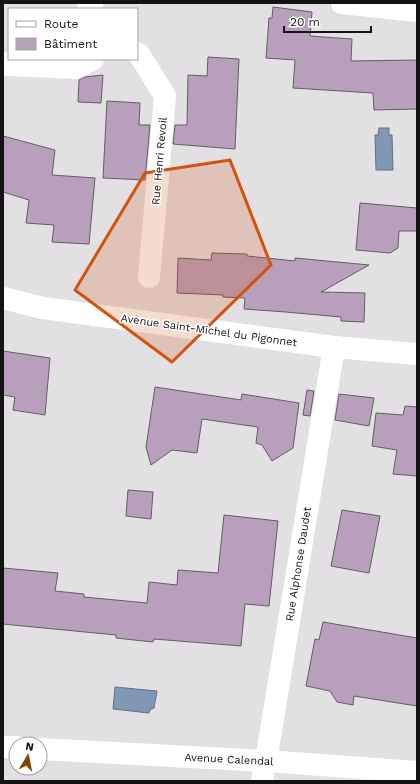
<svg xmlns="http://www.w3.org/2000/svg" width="420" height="784" font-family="'Work Sans',sans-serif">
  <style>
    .water { fill: #8098b3; stroke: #607083 }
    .building { fill: #b8a0bc; stroke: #615e61 }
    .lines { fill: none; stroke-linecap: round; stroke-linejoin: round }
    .minor { stroke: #fff; stroke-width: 22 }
    .marked { fill: #d3520d; fill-opacity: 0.2; stroke: #d3520d; stroke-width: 3; stroke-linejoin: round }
    .labels { text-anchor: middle; stroke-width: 3; stroke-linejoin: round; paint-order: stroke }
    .street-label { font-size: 11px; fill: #141314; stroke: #fff }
  </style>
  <rect width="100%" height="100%" fill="#e3e0e4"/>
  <g class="water">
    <path d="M379 128H389V135H392L393 170H376L375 135H378Z"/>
    <path d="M115 687 157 691 154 708 150 710 149 713 113 709Z"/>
  </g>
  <g class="building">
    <path d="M273 7 312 12 310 36 352 39 351 61 417 60V109L374 110 373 93 293 88 295 60 266 58 269 18H272Z"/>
    <path d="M208 57 239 59 235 149 173 144 175 125H187L188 75 207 76Z"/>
    <path d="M103 75 101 103 78 102 79 80 85 77Z"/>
    <path d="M107 101 140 103 139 125H150L145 180 103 178Z"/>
    <path d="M3 136 55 150 52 175 95 178 89 244 52 242 54 225 26 223 29 200 3 192Z"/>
    <path d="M360 203 417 208V231H399L398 248 390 253 356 250Z"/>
    <path d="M212 253 247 254V256L295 261V258L369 265 321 292 365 293 364 322 341 321V317L286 312 244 309 245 298 223 297V295L177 293 178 258 211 260Z"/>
    <path d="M3 351 50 358 45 415 13 410 15 397 3 395Z"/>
    <path d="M155 387 241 400 242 394 299 403 293 448 272 461 262 445 256 443 258 427 202 419 197 453 172 450 151 465 146 447Z"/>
    <path d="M307 390 314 391 310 416 303 415Z"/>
    <path d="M339 394 374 398 369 426 335 420Z"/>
    <path d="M405 406 417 407V476L393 474 397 450 372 446 376 413 403 415Z"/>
    <path d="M128 490 153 492 151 519 126 516Z"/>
    <path d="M342 510 380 516 369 573 331 566Z"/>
    <path d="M224 515 278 521 269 606 245 604 241 646 154 639 153 642 116 638V635L3 624V568L58 573 55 591 84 594V597L147 603 149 582 177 585 178 570 218 573Z"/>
    <path d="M323 622 417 638V706L354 696 353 705 337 702 330 691 306 686 315 639 319 640Z"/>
  </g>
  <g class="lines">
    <g class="minor">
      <path d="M88 3 93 9"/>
      <path d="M342 3 417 11"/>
      <path d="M137 53 139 54 165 96 149 277"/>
      <path d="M3 63 8 65 76 68 93 59"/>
      <path d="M3 298 43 308 334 347 417 354"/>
      <path d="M3 747H16"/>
      <path d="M40 749 266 761 417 772"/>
      <path d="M262 781 266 761 334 347"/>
    </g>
  </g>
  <path class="marked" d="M230 160 271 265 172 362 75 290 145 173Z"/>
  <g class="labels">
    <g class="street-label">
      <text transform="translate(159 161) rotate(-85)" y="4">Rue Henri Revoil</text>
      <text transform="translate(209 330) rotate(8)" y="4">Avenue Saint-Michel du Pigonnet</text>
      <text transform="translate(298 564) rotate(-81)" y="4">Rue Alphonse Daudet</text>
      <text transform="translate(229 759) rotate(3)" y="4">Avenue Calendal</text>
    </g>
  </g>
  <rect width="420" height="784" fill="none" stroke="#141314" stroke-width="8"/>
  <rect x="8" y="8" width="130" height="52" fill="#ffffff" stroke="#a1a1a1"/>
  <rect x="16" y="21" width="20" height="6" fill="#ffffff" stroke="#a1a1a1"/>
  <text x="44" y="28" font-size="12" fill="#141314">Route</text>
  <rect x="16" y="38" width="20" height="12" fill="#b8a0bc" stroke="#a1a1a1"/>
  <text x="44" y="48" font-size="12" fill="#141314">Bâtiment</text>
  <g transform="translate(28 756) rotate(10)"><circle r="19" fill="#ffffff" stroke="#a1a1a1"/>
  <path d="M0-3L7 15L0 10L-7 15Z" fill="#804300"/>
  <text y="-6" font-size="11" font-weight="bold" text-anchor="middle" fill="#141314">N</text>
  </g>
  <path d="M284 26v6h87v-6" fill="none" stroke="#141314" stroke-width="2"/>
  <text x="290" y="26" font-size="12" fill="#141314" stroke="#ffffff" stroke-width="3" paint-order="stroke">20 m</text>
</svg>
